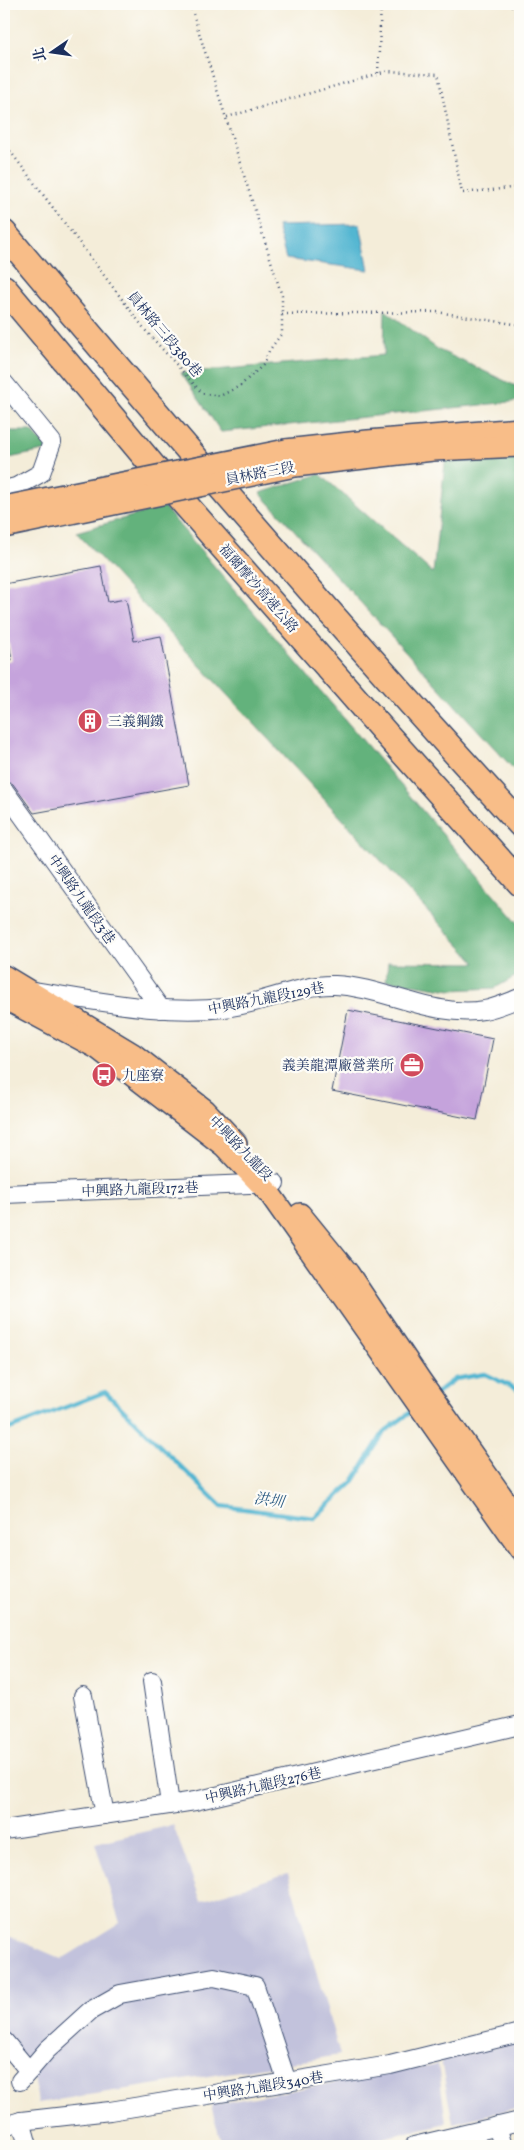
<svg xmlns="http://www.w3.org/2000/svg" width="524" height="2150" font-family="Vollkorn,'Noto Serif TC',serif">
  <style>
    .industrial { fill: #c2c2dc }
    .forest { fill: #63b27c; stroke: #3f706d }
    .water { fill: #53b6d1; stroke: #377298 }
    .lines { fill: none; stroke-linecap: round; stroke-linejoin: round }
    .stream { stroke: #53b6d1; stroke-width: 4.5 }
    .building { fill: #c5a3dc }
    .minor-casing { stroke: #3c4c70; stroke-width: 20 }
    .major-casing { stroke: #3c4c70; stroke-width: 24 }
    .highway-casing { stroke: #3c4c70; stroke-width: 28 }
    .path { stroke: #3c4c70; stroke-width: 2.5; stroke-dasharray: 1 4; stroke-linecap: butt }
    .minor { stroke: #fff; stroke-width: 18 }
    .major { stroke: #f8bd88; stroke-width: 21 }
    .highway { stroke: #f8bd88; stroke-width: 25 }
    .major-bridge-casing { stroke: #3c4c70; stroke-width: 24; stroke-linecap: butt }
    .major-bridge { stroke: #f8bd88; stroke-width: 21 }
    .labels { text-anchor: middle; stroke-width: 4.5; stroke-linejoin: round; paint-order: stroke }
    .street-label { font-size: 14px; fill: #1b2f5e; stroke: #fdfcf7 }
    .poi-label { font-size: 14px; fill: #1b2f5e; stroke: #fdfcf7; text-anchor: start }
    .water-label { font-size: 15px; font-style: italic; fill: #2f5e86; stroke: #fdfcf7 }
  </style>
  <rect width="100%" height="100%" fill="#fdfcf7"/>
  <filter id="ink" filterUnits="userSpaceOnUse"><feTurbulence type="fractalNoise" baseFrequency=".02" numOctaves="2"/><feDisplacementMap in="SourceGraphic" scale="10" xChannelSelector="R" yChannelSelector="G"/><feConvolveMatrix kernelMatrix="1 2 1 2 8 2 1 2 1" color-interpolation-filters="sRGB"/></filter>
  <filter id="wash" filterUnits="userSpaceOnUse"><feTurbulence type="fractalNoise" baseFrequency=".0096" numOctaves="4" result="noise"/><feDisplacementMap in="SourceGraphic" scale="20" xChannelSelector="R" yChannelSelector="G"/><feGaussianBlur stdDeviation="1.12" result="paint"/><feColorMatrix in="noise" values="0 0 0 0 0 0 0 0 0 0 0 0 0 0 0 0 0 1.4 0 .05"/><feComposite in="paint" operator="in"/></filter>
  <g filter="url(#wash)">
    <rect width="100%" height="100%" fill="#f4edd9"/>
    <g class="industrial">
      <path d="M173 1825 201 1901 288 1873 340 2055 38 2103 33 2069 4 2034V1934L62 1959 120 1923 95 1843Z"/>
      <path d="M520 2041V2107L453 2123 441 2061Z"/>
      <path d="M438 2064 446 2123 349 2146H222L211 2105Z"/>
    </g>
    <g class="forest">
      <path d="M385 310 439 350 520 388V401L221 432 181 373 384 355Z"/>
      <path d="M4 431H32L49 450 4 459Z"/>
      <path d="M520 447V776L260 493 320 474 433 573 446 454Z"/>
      <path d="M164 507 520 925V974L495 988 451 990 386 980 388 962 476 963 76 532Z"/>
    </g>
    <path class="water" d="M360 224 369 270 286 259 277 226Z"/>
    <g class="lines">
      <g class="stream">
        <path d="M435 1394 455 1379 485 1374 520 1391"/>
        <path d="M4 1431 105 1392 221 1506 314 1518 353 1482 384 1432 415 1409"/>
      </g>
    </g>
    <g id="blocks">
      <g class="building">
        <path d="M101 566 108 602 126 599 134 641 161 636 189 785 34 813 13 784 4 779V662L12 660 4 615V584Z"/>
        <path d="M348 1010 493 1039 477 1120 332 1091Z"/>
      </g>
    </g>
  </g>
  <g filter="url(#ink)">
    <use href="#blocks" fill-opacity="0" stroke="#3c4c70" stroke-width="1"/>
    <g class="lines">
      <defs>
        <g id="minor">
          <path d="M4 383 52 442 41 473 16 487 4 490"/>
          <path d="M4 790 161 1009"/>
          <path d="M32 991C95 1000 160 1015 224 1008 259 1005 303 983 335 985 383 987 437 1019 484 1010 496 1008 509 1002 520 998"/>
          <path d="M4 1194 275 1183"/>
          <path d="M152 1681 170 1804"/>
          <path d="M83 1696 105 1815"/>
          <path d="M4 1830 195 1801 520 1725"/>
          <path d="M4 2041 29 2071 20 2081"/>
          <path d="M29 2071 47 2050 90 2011 120 1994 214 1977 255 1986 287 2082"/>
          <path d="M21 2121 28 2146"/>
          <path d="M4 2126 21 2121 110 2111 390 2065 520 2033"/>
          <path d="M497 2126 503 2146"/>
          <path d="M414 2146 520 2121"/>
        </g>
        <g id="major">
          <path d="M286 450 368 441 520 429"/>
          <path d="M295 466 433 450 520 446"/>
          <path d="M4 976 133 1054 205 1110 236 1143"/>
          <path d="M4 998 97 1048 224 1146 270 1194 520 1549"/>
          <path d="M300 1214 348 1273 420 1380 520 1522"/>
        </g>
        <g id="highway">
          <path d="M4 233C172 433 343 631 520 824"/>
          <path d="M4 288 178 496 389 737 520 883"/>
        </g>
      </defs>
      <use href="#minor" class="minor-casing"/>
      <use href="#major" class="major-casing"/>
      <use href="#highway" class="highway-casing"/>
      <g class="path">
        <path d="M507 4 520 11"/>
        <path d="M378 73 381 4"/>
        <path d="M227 117 387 71 438 74 462 193 520 187"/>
        <path d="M4 143 146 331 202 393 220 396 240 386 263 365 269 351 282 333V296L190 4"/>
        <path d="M282 314 437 312 520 325"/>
      </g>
      <use href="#minor" class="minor"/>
      <use href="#major" class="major"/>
      <use href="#highway" class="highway"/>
      <defs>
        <g id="major-bridge">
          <path d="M4 507 286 450"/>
          <path d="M4 527 295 466"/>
        </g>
      </defs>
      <use href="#major-bridge" class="major-bridge-casing"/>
      <use href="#major-bridge" class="major-bridge"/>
    </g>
  </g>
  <defs>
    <symbol id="building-disc" viewBox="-11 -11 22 22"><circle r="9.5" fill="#d1495b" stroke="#fdfcf7"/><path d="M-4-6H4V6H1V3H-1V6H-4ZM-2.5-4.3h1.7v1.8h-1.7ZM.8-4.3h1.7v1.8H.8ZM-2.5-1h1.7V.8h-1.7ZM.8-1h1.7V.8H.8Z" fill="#fff"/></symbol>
    <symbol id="office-disc" viewBox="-11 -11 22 22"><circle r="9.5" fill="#d1495b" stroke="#fdfcf7"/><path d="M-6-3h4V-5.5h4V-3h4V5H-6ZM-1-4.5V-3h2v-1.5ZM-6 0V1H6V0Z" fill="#fff"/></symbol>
    <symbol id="bus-disc" viewBox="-11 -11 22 22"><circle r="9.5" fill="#d1495b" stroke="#fdfcf7"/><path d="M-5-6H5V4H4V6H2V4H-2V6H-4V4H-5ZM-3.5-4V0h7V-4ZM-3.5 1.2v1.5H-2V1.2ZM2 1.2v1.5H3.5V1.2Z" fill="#fff"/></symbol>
  </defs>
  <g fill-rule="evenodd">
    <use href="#building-disc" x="76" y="707" width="28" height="28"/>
    <use href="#office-disc" x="398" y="1051" width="28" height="28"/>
    <use href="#bus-disc" x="90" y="1061" width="28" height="28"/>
  </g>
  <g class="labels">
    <g class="street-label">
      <text transform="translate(165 334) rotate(50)" y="5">員林路三段380巷</text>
      <text transform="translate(260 473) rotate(-11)" y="5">員林路三段</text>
      <text transform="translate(259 588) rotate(49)" y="5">福爾摩沙高速公路</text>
      <text transform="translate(82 899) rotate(55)" y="5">中興路九龍段3巷</text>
      <text transform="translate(266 998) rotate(-11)" y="5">中興路九龍段129巷</text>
      <text transform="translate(241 1148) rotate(46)" y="5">中興路九龍段</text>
      <text transform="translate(140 1189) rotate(-2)" y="5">中興路九龍段172巷</text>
      <text transform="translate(263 1785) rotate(-13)" y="5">中興路九龍段276巷</text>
      <text transform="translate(263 2086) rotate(-9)" y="5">中興路九龍段340巷</text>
    </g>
    <g class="poi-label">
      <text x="108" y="726">三義鋼鐵</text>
      <text x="394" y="1070" text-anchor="end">義美龍潭廠營業所</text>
      <text x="122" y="1080">九座寮</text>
    </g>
    <g class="water-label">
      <text transform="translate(269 1500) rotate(8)" y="5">洪圳</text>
    </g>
  </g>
  <rect width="524" height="2150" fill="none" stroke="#fdfcf7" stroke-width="20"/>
  <g transform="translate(52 52) rotate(257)" stroke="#fdfcf7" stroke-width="4" paint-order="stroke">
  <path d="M0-4L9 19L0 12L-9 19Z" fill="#1b2f5e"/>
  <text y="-8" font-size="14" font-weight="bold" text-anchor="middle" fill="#1b2f5e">北</text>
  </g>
</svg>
